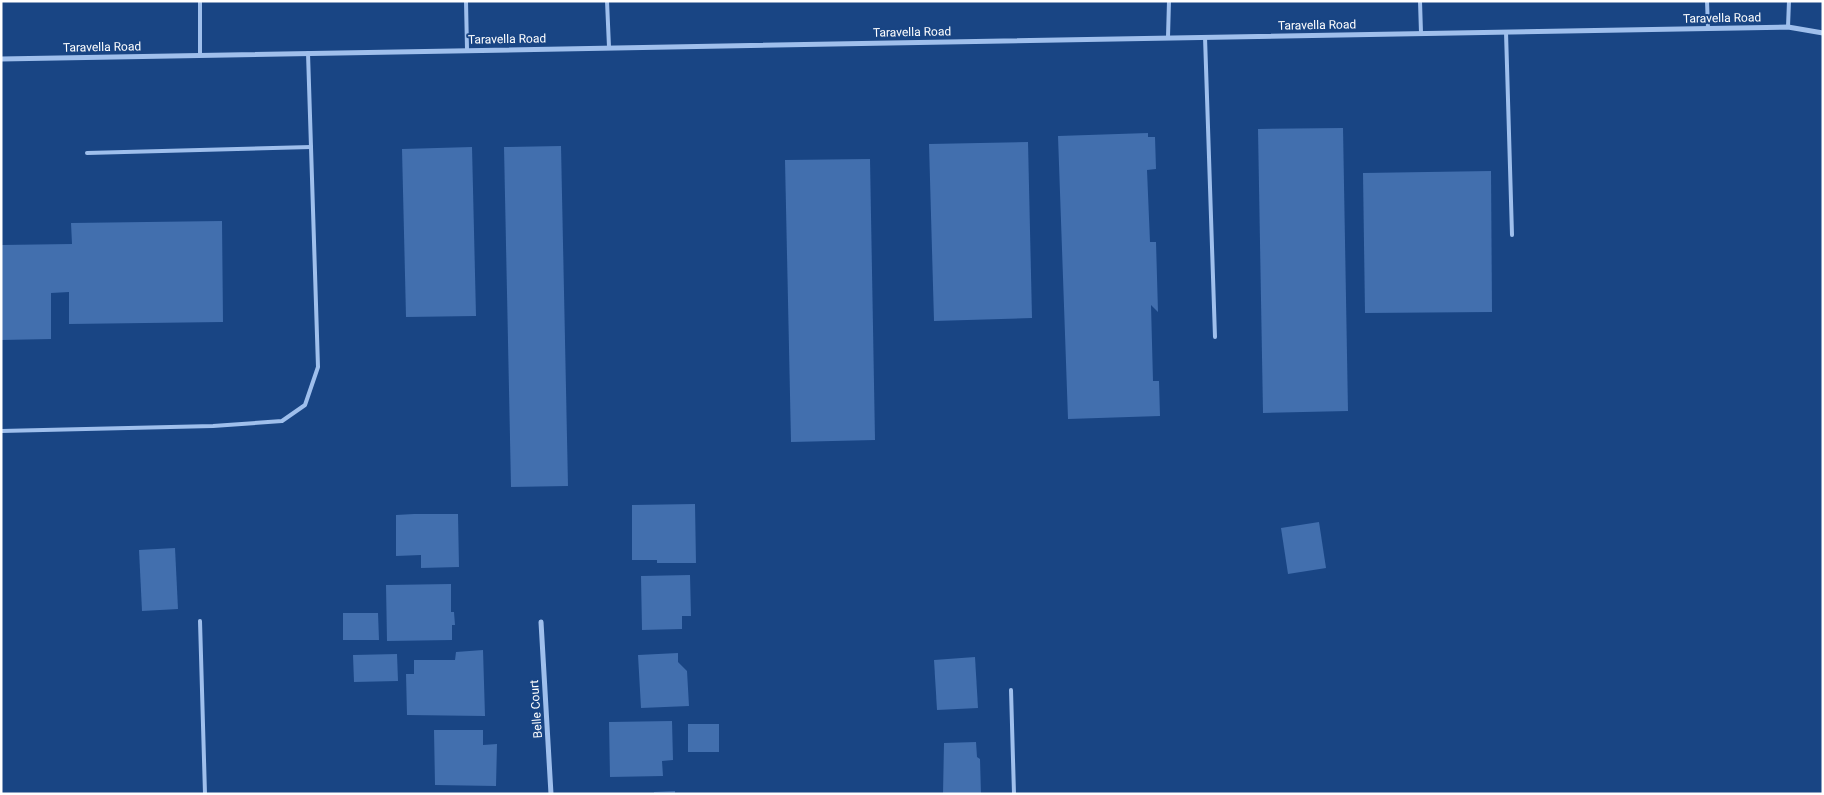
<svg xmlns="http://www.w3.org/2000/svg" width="1824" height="795" font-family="Roboto,sans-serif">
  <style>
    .building { fill: #426fae }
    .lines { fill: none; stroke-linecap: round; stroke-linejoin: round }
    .service { stroke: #9fbfec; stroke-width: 4 }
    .minor { stroke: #9fbfec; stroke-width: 5 }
    .labels { text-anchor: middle; stroke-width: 4; stroke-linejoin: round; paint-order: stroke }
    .street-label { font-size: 12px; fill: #fff; stroke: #194584 }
  </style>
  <rect width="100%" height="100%" fill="#194584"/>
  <g class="building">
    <path d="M1343 128 1348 411 1263 413 1258 129Z"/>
    <path d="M1148 133V137H1155L1156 169 1147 170 1150 242H1156L1158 312 1151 305 1153 381H1159L1160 416 1068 419 1058 136Z"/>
    <path d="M1028 142 1032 318 934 321 929 144Z"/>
    <path d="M561 146 568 486 511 487 504 147Z"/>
    <path d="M472 147 476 316 406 317 402 149Z"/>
    <path d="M870 159 875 440 791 442 785 160Z"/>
    <path d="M1491 171 1492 312 1365 313 1363 173Z"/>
    <path d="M222 221 223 322 69 324V292L51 293V339L1 340V245L72 244 71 223Z"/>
    <path d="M695 504 696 563H657V560H632V505Z"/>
    <path d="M414 514H458L459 567 421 568V555L396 556V515Z"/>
    <path d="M1319 522 1326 568 1288 574 1281 528Z"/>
    <path d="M175 548 178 609 142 611 139 550Z"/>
    <path d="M690 575 691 616H682V629L642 630 641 576Z"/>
    <path d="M451 584V612H454L455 625H452V640L387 641 386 585Z"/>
    <path d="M343 613H378L379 640H343Z"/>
    <path d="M483 650 485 716 407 715 406 674H414V660H455L456 652Z"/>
    <path d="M678 653V662L687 671 689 706 641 708 638 655Z"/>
    <path d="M397 654 398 681 354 682 353 655Z"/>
    <path d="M975 657 978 708 937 710 934 660Z"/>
    <path d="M672 721 673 760 662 761 663 776 610 777 609 722Z"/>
    <rect x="688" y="724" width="31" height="28"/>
    <path d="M434 730H483V745L497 744 496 786 435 785Z"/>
    <path d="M976 742 977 757 980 759 981 794H943L944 743Z"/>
    <path d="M675 791V794H654V792Z"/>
  </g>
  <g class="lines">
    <g class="service">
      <path d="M200 1V54"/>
      <path d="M466 1 467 49"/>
      <path d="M607 1 609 47"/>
      <path d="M1420 1 1421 33"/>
      <path d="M1707 1 1708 28"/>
      <path d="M1788 27 1789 1"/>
      <path d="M1506 32 1512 235"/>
      <path d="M1168 37 1169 1"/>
      <path d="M1205 37 1215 337"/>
      <path d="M87 153 311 147"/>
      <path d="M1 431 213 426 282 421 305 405 318 367 308 53"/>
      <path d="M200 621 205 794"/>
      <path d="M1011 690 1014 794"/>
    </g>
    <g class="minor">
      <path d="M1 59 1788 27 1823 33"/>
      <path d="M541 622 551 794"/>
    </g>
  </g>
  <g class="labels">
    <g class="street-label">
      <text transform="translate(1722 18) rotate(-1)" y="4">Taravella Road</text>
      <text transform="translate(1317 25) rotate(-1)" y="4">Taravella Road</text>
      <text transform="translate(912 32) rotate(-1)" y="4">Taravella Road</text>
      <text transform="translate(507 39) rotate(-1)" y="4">Taravella Road</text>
      <text transform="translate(102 47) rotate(-1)" y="4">Taravella Road</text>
      <text transform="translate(536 709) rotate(-94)" y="4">Belle Court</text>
    </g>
  </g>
  <rect width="1824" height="795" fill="none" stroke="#ffffff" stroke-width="5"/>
</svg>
